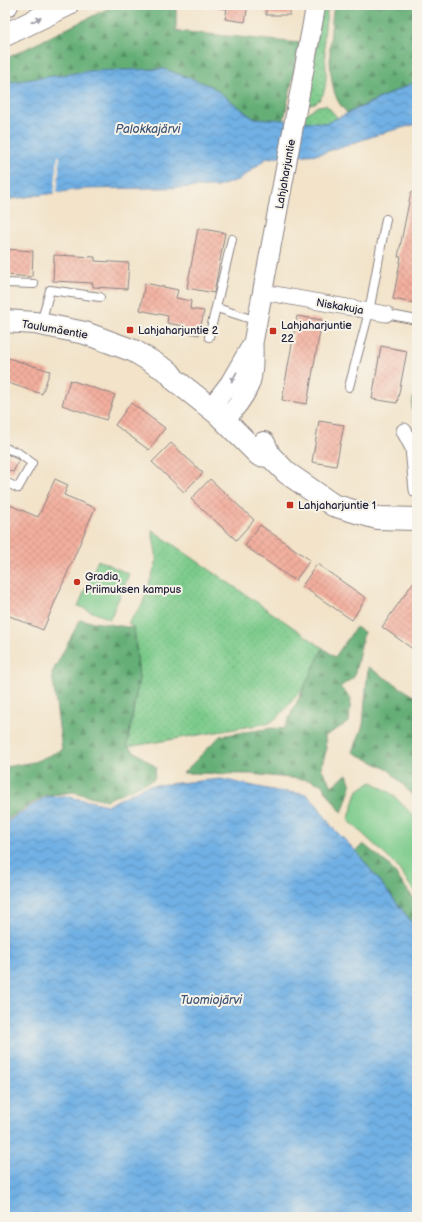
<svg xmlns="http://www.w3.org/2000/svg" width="422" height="1222" font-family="'Balsamiq Sans',sans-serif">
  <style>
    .grass { fill: url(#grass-dots); stroke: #4f7663 }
    .forest { fill: url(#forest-firs); stroke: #446859 }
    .garden { fill: #7ccb8b; stroke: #4f7663 }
    .water { fill: url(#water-waves); stroke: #4a6990 }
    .pier { fill: #f2e3c9 }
    .building { fill: url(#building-cross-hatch) }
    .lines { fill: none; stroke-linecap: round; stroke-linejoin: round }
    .service-casing { stroke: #8a8282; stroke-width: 10 }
    .minor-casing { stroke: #8a8282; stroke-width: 17 }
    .tertiary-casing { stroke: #8a8282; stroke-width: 21 }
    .secondary-casing { stroke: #8a8282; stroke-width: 24 }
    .trunk-casing { stroke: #8a8282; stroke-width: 24 }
    .service { stroke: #fff; stroke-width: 8 }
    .minor { stroke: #fff; stroke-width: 15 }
    .tertiary { stroke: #fff; stroke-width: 19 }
    .secondary { stroke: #fff; stroke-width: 22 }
    .trunk { stroke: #fff; stroke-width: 22 }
    .oneway { fill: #9c9ca7 }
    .poi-dot { fill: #c8321e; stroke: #f7f3e8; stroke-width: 1.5 }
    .labels { text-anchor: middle; stroke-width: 4; stroke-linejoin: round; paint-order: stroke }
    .street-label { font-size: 11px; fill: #22223b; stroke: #f7f3e8 }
    .poi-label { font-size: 11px; fill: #22223b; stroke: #f7f3e8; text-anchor: start }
    .water-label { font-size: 12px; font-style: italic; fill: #3e5476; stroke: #f7f3e8 }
  </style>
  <defs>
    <pattern id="grass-dots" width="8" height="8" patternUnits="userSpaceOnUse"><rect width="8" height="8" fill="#7ccb8b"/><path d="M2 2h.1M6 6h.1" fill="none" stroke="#6bae79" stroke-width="1.8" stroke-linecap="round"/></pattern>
    <pattern id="forest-firs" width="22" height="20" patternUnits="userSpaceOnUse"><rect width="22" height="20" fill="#65af77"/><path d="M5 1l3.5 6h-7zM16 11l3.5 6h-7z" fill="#538e63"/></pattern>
    <pattern id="water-waves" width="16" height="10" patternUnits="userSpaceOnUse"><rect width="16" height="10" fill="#71b0e4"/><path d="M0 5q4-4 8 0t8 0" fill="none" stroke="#5c8fba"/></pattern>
    <pattern id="building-cross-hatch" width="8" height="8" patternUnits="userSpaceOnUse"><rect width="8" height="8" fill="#f3af9e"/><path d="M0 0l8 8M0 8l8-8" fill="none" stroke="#d09689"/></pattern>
  </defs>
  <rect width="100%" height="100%" fill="#f7f3e8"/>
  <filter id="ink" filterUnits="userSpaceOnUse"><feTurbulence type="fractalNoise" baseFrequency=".025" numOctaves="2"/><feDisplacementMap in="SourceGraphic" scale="8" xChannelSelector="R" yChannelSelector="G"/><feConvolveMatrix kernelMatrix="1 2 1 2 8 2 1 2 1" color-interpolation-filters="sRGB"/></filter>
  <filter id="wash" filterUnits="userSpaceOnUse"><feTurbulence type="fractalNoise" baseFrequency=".012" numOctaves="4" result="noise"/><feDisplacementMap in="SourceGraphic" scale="16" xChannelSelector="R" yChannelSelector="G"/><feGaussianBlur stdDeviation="0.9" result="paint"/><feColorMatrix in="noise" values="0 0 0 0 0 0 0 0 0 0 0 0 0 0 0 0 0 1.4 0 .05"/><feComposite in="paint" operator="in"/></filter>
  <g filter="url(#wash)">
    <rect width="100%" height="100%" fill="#f2e3c9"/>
    <g class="grass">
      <path d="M322 5H328C327 15 325 25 324 36 323 53 336 106 307 104Z"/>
      <path d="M326 105 338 118 327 123 304 121 305 114 318 106Z"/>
      <path d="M152 530 323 648 305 686 281 714 270 723 127 747 139 678 134 628 128 623 142 605 157 560Z"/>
    </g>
    <g class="forest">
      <path d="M115 5H176V31L300 43 284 120 253 118 211 86 164 69 91 71 5 83V59Z"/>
      <path d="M334 5H417V81L347 113C344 109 340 105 338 101 326 78 330 30 334 5Z"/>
      <path d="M413 398H417V415L412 409Z"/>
      <path d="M80 620 134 628 139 678 127 746 156 767 154 779 106 800 73 792 44 796 5 821V767L34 762 62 750 52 673Z"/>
      <path d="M356 627 364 632 354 677 340 687 351 698 349 722 325 736 326 751 321 768 332 786 347 774 351 786 342 813 321 784 310 780 250 774 183 773 220 736 272 728 284 729 323 648 335 657Z"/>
      <path d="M368 667 417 698V800L389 770 353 752 363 725Z"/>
      <path d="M363 844 388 864 417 903V929L356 851Z"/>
    </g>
    <g class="garden">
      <path d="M98 560 129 574 110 619 78 606Z"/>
      <path d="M372 782 392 794 417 819V895L395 864 348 820 358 790Z"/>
    </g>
    <g class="water">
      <path d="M164 69 211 86 253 118 327 123 417 81V124L386 132 319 154 267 158 240 179 217 187 82 189 5 200V83L89 71Z"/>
      <path d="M221 779 277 791 306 794 317 805 332 827 356 851 417 929V1217H5V823L45 797 64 796 108 805 146 786Z"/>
    </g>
    <path class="pier" d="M58 156H60L57 194 54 195Z"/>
    <g id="blocks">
      <g class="building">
        <path d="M215 5H248L245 22 225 19 227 9 214 7Z"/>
        <path d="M266 5H292V9L290 10V15H266Z"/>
        <path d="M411 192 417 193V287L414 303 393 299 401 257H398Z"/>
        <path d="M198 228 225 233 214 293 187 288Z"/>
        <path d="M5 249 33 251 32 277 5 275Z"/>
        <path d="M54 255 95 257V261L129 263 127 289 93 287V283L53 281Z"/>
        <path d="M145 283 178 290 176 298 191 301 190 309 204 311 199 335 182 332 183 326 167 323 168 316 140 310Z"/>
        <path d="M297 316 322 320 307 404 282 400Z"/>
        <path d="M381 346 407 351 397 403 372 399Z"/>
        <path d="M5 357 50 371 42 394 5 382Z"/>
        <path d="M70 380 115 395 106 420 62 405Z"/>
        <path d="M131 403 165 428 149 450 115 425Z"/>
        <path d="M319 421 344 425 336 466 312 462Z"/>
        <path d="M171 443 203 473 184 492 152 462Z"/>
        <path d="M5 453 19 460 13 472 5 469Z"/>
        <path d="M55 479 68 485 64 495 95 508 43 630 5 614V503L38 517Z"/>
        <path d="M210 479 254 520 236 540 191 499Z"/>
        <path d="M260 525 310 560 295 581 245 546Z"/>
        <path d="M317 564 366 598 352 620 302 586Z"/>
        <path d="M417 577V606L413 612 417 615V652L382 627Z"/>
      </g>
    </g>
  </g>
  <g filter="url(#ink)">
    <use href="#blocks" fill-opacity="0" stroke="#8a8282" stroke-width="1"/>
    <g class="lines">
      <defs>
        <g id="service">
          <path d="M5 283 34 284"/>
          <path d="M217 308 257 321"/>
          <path d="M386 314 417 320"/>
          <path d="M41 323 50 290 100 297"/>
          <path d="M209 337 232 239"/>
          <path d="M349 387 369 312 386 219"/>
          <path d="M5 448 17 452 32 463 18 488 5 482"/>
        </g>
        <g id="minor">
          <path d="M263 292 386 314"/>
          <path d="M404 431 413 448 417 490"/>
        </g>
        <path id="tertiary" d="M253 343 230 383 216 401 217 413H231C253 387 254 377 253 343L316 5"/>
        <g id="secondary">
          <path d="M5 321 35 323 85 333 134 351 169 372 175 380 217 413 259 455 270 456"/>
          <path d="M264 443 270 456 287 473 333 505 377 518 417 519"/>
        </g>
        <g id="trunk">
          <path d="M5 6 7 5"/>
          <path d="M5 35 67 5"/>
        </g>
      </defs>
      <use href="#service" class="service-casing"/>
      <use href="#minor" class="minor-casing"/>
      <use href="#tertiary" class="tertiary-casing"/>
      <use href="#secondary" class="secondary-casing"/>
      <use href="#trunk" class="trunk-casing"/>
      <use href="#service" class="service"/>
      <use href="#minor" class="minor"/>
      <use href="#tertiary" class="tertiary"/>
      <use href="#secondary" class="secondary"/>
      <use href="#trunk" class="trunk"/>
    </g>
    <defs><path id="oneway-solid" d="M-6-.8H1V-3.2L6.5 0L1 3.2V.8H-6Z"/></defs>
    <g class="oneway">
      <use href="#oneway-solid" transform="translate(36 20) rotate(-25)"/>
      <use href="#oneway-solid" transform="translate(234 377) rotate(119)"/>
    </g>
  </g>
  <g class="poi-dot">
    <rect x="126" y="326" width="8" height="8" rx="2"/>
    <rect x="269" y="327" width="8" height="8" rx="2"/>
    <rect x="286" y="501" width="8" height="8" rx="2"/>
    <circle cx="77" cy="582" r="4"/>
  </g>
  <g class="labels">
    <g class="street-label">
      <text transform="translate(285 174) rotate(-80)" y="4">Lahjaharjuntie</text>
      <text transform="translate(340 306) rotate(10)" y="4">Niskakuja</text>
      <text transform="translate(55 329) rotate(10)" y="4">Taulumäentie</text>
    </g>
    <g class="poi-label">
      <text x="281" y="329">Lahjaharjuntie<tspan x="281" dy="13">22</tspan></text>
      <text x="138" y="334">Lahjaharjuntie 2</text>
      <text x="298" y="509">Lahjaharjuntie 1</text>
      <text x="85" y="580">Gradia,<tspan x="85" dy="13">Priimuksen kampus</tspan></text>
    </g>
    <g class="water-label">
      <text x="148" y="133">Palokkajärvi</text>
      <text x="211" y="1004">Tuomiojärvi</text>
    </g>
  </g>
  <rect width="422" height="1222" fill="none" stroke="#f7f3e8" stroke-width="20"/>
</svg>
